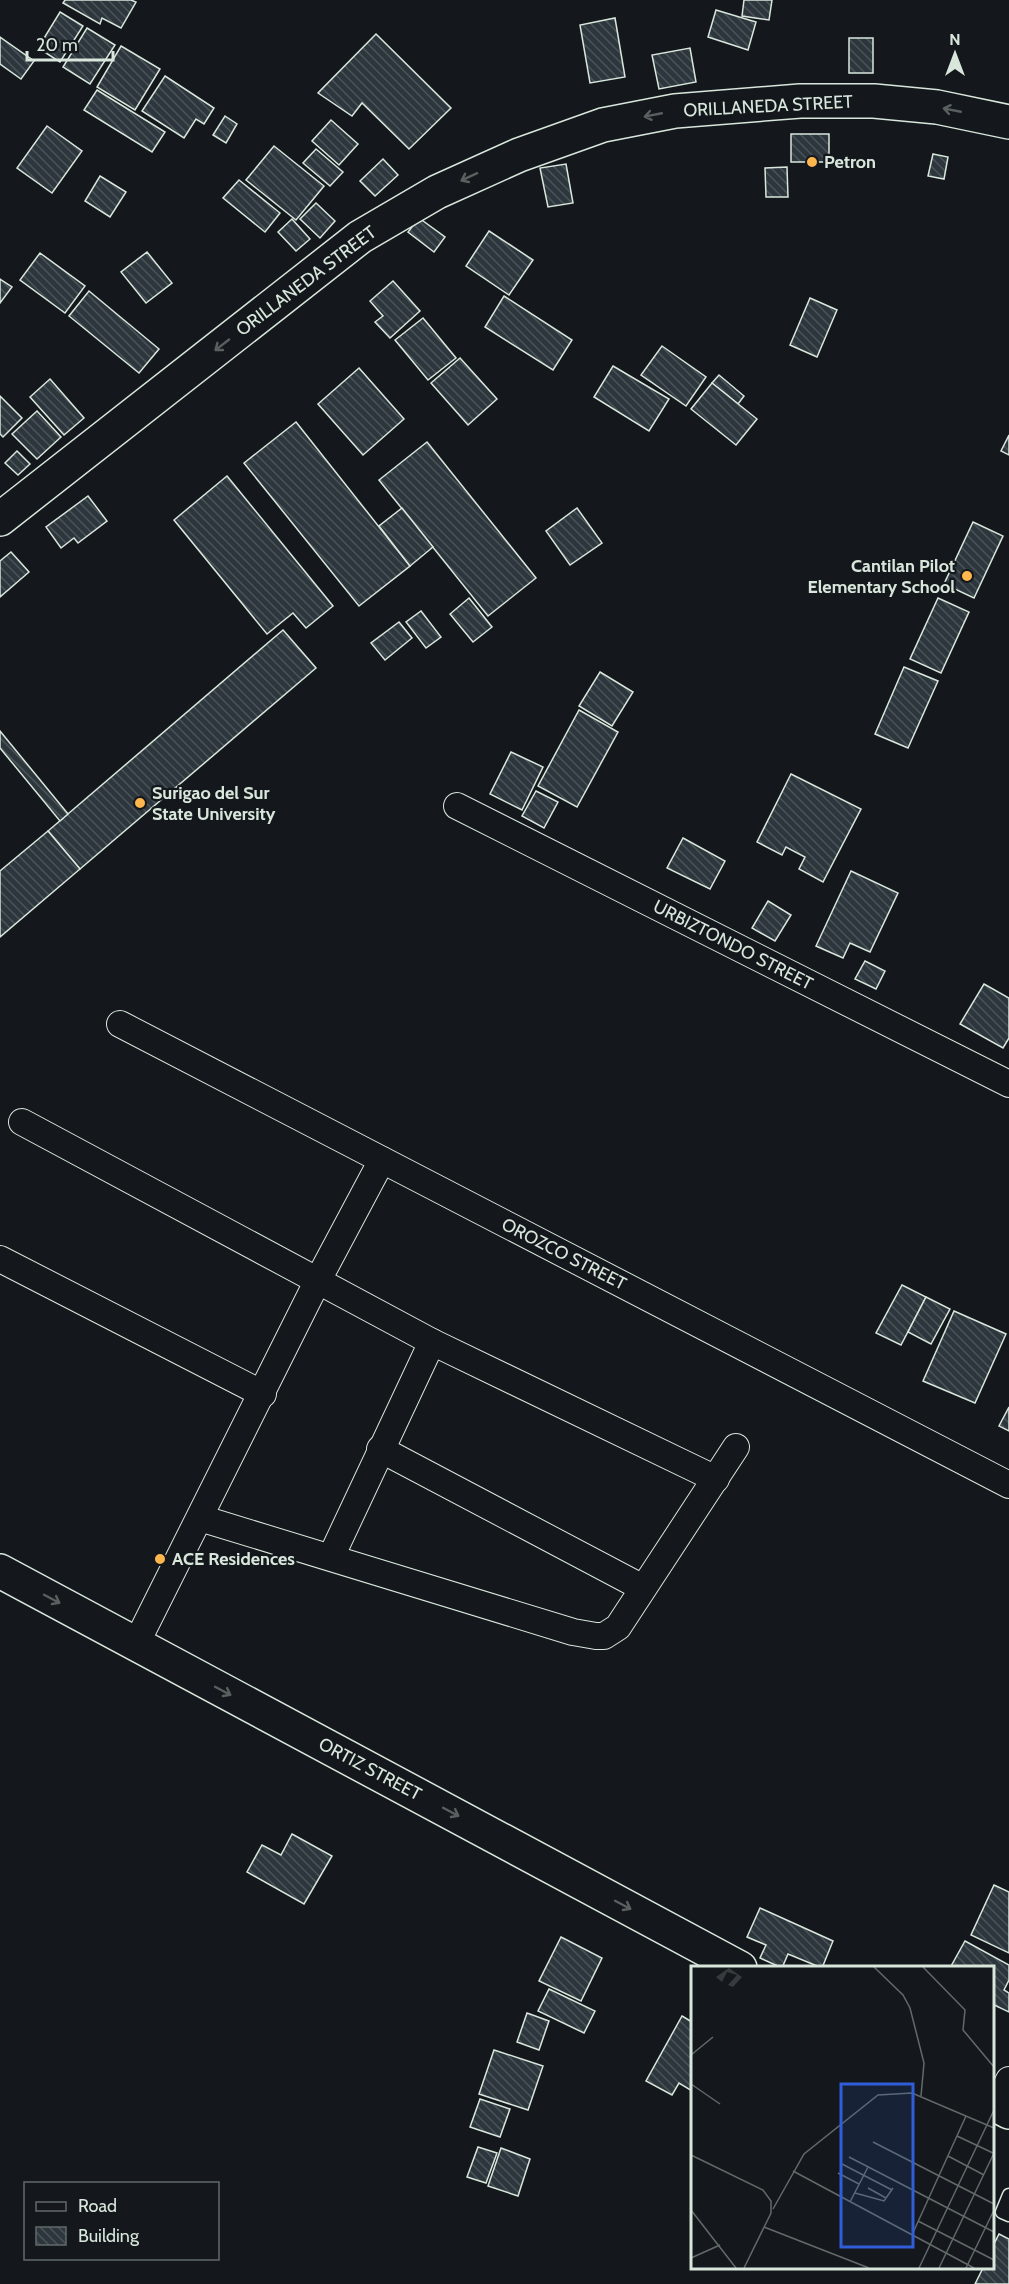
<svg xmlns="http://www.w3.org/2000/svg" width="1009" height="2284" font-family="Cabin,sans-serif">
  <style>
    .building { fill: url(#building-back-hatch); stroke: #d8e6dc; stroke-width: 1.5 }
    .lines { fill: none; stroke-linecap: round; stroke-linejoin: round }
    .lane-casing { stroke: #d8e6dc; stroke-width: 15 }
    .street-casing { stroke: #d8e6dc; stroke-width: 28 }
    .secondary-casing { stroke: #d8e6dc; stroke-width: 36 }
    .lane { stroke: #14181c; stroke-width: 12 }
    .street { stroke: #14181c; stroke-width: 26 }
    .secondary { stroke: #14181c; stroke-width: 33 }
    .oneway { stroke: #59605f }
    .poi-dot { fill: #ffb74d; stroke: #14181c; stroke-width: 2 }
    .labels { text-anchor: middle; stroke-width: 4.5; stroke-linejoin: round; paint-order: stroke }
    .street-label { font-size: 18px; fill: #d8e6dc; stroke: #14181c }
    .poi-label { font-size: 18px; font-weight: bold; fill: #d8e6dc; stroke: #14181c; text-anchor: start }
    .inset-road { fill: none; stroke: #626a69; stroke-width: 1.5 }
    .view { fill: #305dd8; fill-opacity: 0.15; stroke: #305dd8; stroke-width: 3 }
    .inset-edge { fill: none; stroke: #d8e6dc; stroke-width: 3 }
  </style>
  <defs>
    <pattern id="building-back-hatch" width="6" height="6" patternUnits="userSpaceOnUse" patternTransform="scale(1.5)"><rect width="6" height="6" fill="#2c363c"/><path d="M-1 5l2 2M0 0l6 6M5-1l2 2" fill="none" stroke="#4a5358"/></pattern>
  </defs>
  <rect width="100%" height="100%" fill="#14181c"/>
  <g class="building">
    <path d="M65 0H131L136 2 121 28 102 18 100 24 63 3Z"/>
    <path d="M744 0H772L769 20 742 16Z"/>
    <path d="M716 10 756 22 748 50 708 37Z"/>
    <path d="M60 12 83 26 60 62 38 48Z"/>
    <path d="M615 18 625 77 590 83 580 25Z"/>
    <path d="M87 28 115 45 90 84 63 67Z"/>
    <path d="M376 34 451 108 409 149 362 103 352 116 318 93Z"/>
    <path d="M0 37 34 61 21 79 0 64Z"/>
    <rect x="849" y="38" width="24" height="35"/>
    <path d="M121 46 160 69 135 110 97 87Z"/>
    <path d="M690 48 696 82 659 89 652 55Z"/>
    <path d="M165 76 214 108 204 124 196 119 184 138 142 111Z"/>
    <path d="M97 90 165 132 152 152 84 110Z"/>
    <path d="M225 116 237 124 226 143 213 135Z"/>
    <path d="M331 120 358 144 339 165 312 141Z"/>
    <path d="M47 126 82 151 52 193 17 168Z"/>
    <rect x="791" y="134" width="38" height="28"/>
    <path d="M274 146 324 186 296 220 246 180Z"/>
    <path d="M316 149 343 172 330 186 303 163Z"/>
    <path d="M933 154 948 157 944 179 928 176Z"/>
    <path d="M383 159 398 175 375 196 360 181Z"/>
    <path d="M566 164 573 203 548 207 540 168Z"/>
    <path d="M787 167 788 197H766L765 168Z"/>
    <path d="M100 176 126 192 110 217 85 201Z"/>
    <path d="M239 180 280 213 265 232 223 198Z"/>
    <path d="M316 203 335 221 320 238 300 219Z"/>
    <path d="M419 218 445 237 434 252 408 232Z"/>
    <path d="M292 219 310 239 296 251 278 232Z"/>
    <path d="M489 231 533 260 509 295 466 266Z"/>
    <path d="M147 252 172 283 146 303 121 272Z"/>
    <path d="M40 253 85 286 65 313 20 280Z"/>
    <path d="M0 279 12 287 0 303Z"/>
    <path d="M393 281 420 311 390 338 375 322 383 316 370 301Z"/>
    <path d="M89 291 159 349 139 373 69 316Z"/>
    <path d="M504 296 572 340 553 370 485 327Z"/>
    <path d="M810 298 837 310 817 357 790 345Z"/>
    <path d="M423 318 456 358 428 380 395 340Z"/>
    <path d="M662 346 706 377 686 406 641 375Z"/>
    <path d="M460 358 497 399 468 425 431 383Z"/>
    <path d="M613 366 669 399 649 431 594 397Z"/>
    <path d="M359 368 404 419 363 455 318 404Z"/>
    <path d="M719 375 744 396 738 404 712 383Z"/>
    <path d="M50 379 84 418 64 435 30 397Z"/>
    <path d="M712 383 757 419 736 445 691 409Z"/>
    <path d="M0 396 22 418 3 437 0 434Z"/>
    <path d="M37 411 61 437 37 459 12 434Z"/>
    <path d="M296 422 410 566 359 606 244 463Z"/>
    <path d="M1009 435V455L1001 451Z"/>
    <path d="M427 442 536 578 488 616 379 480Z"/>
    <path d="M17 451 30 464 18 475 5 463Z"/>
    <path d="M227 476 333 606 306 628 293 613 267 634 174 520Z"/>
    <path d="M88 496 107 521 78 543 74 538 61 548 46 527Z"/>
    <path d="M402 508 433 547 410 566 379 526Z"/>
    <path d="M577 508 602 543 570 565 546 531Z"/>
    <path d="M973 522 1003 536 974 598 944 584Z"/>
    <path d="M11 552 29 572 0 597V561Z"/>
    <path d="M469 598 492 627 473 642 450 614Z"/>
    <path d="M938 598 969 612 941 673 910 659Z"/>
    <path d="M421 611 441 637 426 648 406 622Z"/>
    <path d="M399 622 412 638 385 660 371 643Z"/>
    <path d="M283 630 316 668 80 869 48 831Z"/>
    <path d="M904 667 938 681 908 748 875 734Z"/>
    <path d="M600 672 633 692 612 726 579 706Z"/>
    <path d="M579 710 618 732 577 807 538 786Z"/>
    <path d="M0 731 68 814 60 821 0 748Z"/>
    <path d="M511 752 543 767 522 810 490 794Z"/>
    <path d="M791 774 861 809 823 882 799 869 805 857 786 847 782 855 757 842Z"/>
    <path d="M536 791 558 802 544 828 522 816Z"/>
    <path d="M48 831 80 869 0 937V871Z"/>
    <path d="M683 838 725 861 710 889 667 868Z"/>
    <path d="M851 871 898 893 870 952 850 943 843 958 816 946Z"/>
    <path d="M768 901 791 915 775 941 752 928Z"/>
    <path d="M865 961 885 971 876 989 855 979Z"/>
    <path d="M984 984 1009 998V1038L1003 1048 960 1024Z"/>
    <path d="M902 1285 926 1297 901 1345 876 1333Z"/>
    <path d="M926 1297 950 1309 931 1344 908 1332Z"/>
    <path d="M954 1311 1006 1334 975 1403 923 1381Z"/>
    <path d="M1009 1407V1431L999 1426Z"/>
    <path d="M292 1834 332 1856 304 1904 247 1872 262 1845 281 1855Z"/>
    <path d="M994 1885 1009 1892V1953L971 1935Z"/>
    <path d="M760 1908 833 1941 822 1968 788 1954 782 1968 760 1958 766 1945 747 1937Z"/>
    <path d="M561 1937 602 1958 581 2001 539 1981Z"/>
    <path d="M965 1941 1009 1965V1980L1004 1990 1009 1993V2012L992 2004V1968H950Z"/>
    <path d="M549 1989 595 2011 584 2033 538 2011Z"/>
    <path d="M527 2013 549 2021 539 2050 517 2042Z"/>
    <path d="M682 2016 692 2022V2091L679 2083 672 2095 646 2081Z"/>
    <path d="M494 2050 543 2066 528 2110 479 2094Z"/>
    <path d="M480 2099 510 2109 500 2137 470 2127Z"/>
    <path d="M478 2147 497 2153 486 2183 467 2177Z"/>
    <path d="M501 2148 530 2159 518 2196 488 2186Z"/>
    <path d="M999 2234 1009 2239V2284H975L983 2268H992V2248Z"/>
  </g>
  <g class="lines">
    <defs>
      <path id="lane" d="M1009 2195 1002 2212 1009 2215"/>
      <g id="street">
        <path d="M457 806 1009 1084"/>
        <path d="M120 1024 1009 1485"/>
        <path d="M22 1122 432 1342 716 1479"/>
        <path d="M0 1259 263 1394"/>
        <path d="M380 1449 643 1588"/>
        <path d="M200 1518 573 1632 596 1636H604L618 1627 736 1447"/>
        <path d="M331 1557 432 1342"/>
        <path d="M136 1644 317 1282 382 1160"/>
        <path d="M997 2105 1009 2080"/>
      </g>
      <g id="secondary">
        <path d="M0 519 360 237 437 192 519 155 603 125 675 111 800 101H874L937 107 1009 122"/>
        <path d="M0 1571 740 1968"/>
        <path d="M992 2103 1009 2112"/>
      </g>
    </defs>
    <use href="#lane" class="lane-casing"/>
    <use href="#street" class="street-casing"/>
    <use href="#secondary" class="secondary-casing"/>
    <use href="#lane" class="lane"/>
    <use href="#street" class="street"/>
    <use href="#secondary" class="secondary"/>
  </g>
  <defs><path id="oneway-shaft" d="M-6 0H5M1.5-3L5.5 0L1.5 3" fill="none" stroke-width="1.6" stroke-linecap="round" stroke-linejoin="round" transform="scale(1.5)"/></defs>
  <g class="oneway">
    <use href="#oneway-shaft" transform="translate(952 110) rotate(-169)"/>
    <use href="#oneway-shaft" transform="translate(653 115) rotate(169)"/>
    <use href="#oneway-shaft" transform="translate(469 177) rotate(155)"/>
    <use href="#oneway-shaft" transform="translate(222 345) rotate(142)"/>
    <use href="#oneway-shaft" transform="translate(52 1599) rotate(28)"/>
    <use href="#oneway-shaft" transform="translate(223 1691) rotate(28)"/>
    <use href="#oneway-shaft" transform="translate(451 1812) rotate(28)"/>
    <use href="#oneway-shaft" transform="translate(623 1905) rotate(28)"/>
  </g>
  <g class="poi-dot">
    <circle cx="812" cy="162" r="6"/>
    <circle cx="967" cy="576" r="6"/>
    <circle cx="140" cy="803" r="6"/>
    <circle cx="160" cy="1559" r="6"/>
  </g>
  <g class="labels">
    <g class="street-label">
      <text transform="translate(768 106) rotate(-3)" y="6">ORILLANEDA STREET</text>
      <text transform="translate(306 281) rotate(-37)" y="6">ORILLANEDA STREET</text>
      <text transform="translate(733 945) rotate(27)" y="6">URBIZTONDO STREET</text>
      <text transform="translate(564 1254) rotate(27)" y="6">OROZCO STREET</text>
      <text transform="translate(370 1769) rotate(28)" y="6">ORTIZ STREET</text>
    </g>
    <g class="poi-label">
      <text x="824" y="168">Petron</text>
      <text x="955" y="572" text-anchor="end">Cantilan Pilot<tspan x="955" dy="21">Elementary School</tspan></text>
      <text x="152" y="799">Surigao del Sur<tspan x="152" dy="21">State University</tspan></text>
      <text x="172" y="1565">ACE Residences</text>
    </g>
  </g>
  <g transform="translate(691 1966)">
    <rect width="303" height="303" fill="#14181c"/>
    <path d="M38 2 51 11 42 21 37 19 46 9 36 6 31 16 25 11Z" fill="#363b3e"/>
    <path class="inset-road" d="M183 1 212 29 219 42 233 97 230 130M232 1 274 44 272 64 303 101M0 89 22 71M0 118 29 138M266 170 302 187M182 176 303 238M0 189 72 224 80 235V247L53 302M257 190 293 209M158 191 303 266M151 198 201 224M102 205 283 302M147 207 168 218M177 222 195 232M164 227 193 235 202 222M159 236 177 201M82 243 113 188 187 129 221 127 303 162M0 244 45 302M227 255 303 294M73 261 178 302M221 269 275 150M0 292 29 279M228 302 303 144M248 302 303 187M275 302 303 244"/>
    <path class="view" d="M150 118H222V281H150Z"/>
    <rect width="303" height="303" class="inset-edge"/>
  </g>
  <rect x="24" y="2182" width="195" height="78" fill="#14181c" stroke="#626a69" stroke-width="1.5"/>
  <rect x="36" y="2202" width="30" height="9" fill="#14181c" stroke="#626a69" stroke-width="1.5"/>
  <text x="78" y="2212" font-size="18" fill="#d8e6dc">Road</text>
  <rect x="36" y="2227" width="30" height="18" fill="url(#building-back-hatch)" stroke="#626a69" stroke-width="1.5"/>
  <text x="78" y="2242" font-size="18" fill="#d8e6dc">Building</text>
  <g transform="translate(955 54)" stroke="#14181c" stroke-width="4.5" paint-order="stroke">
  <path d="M0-4.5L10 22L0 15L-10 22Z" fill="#d8e6dc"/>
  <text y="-9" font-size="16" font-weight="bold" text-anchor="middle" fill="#d8e6dc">N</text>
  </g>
  <path d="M27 51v9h86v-9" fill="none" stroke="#d8e6dc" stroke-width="3"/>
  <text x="36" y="51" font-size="18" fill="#d8e6dc" stroke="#14181c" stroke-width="4.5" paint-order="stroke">20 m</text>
</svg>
